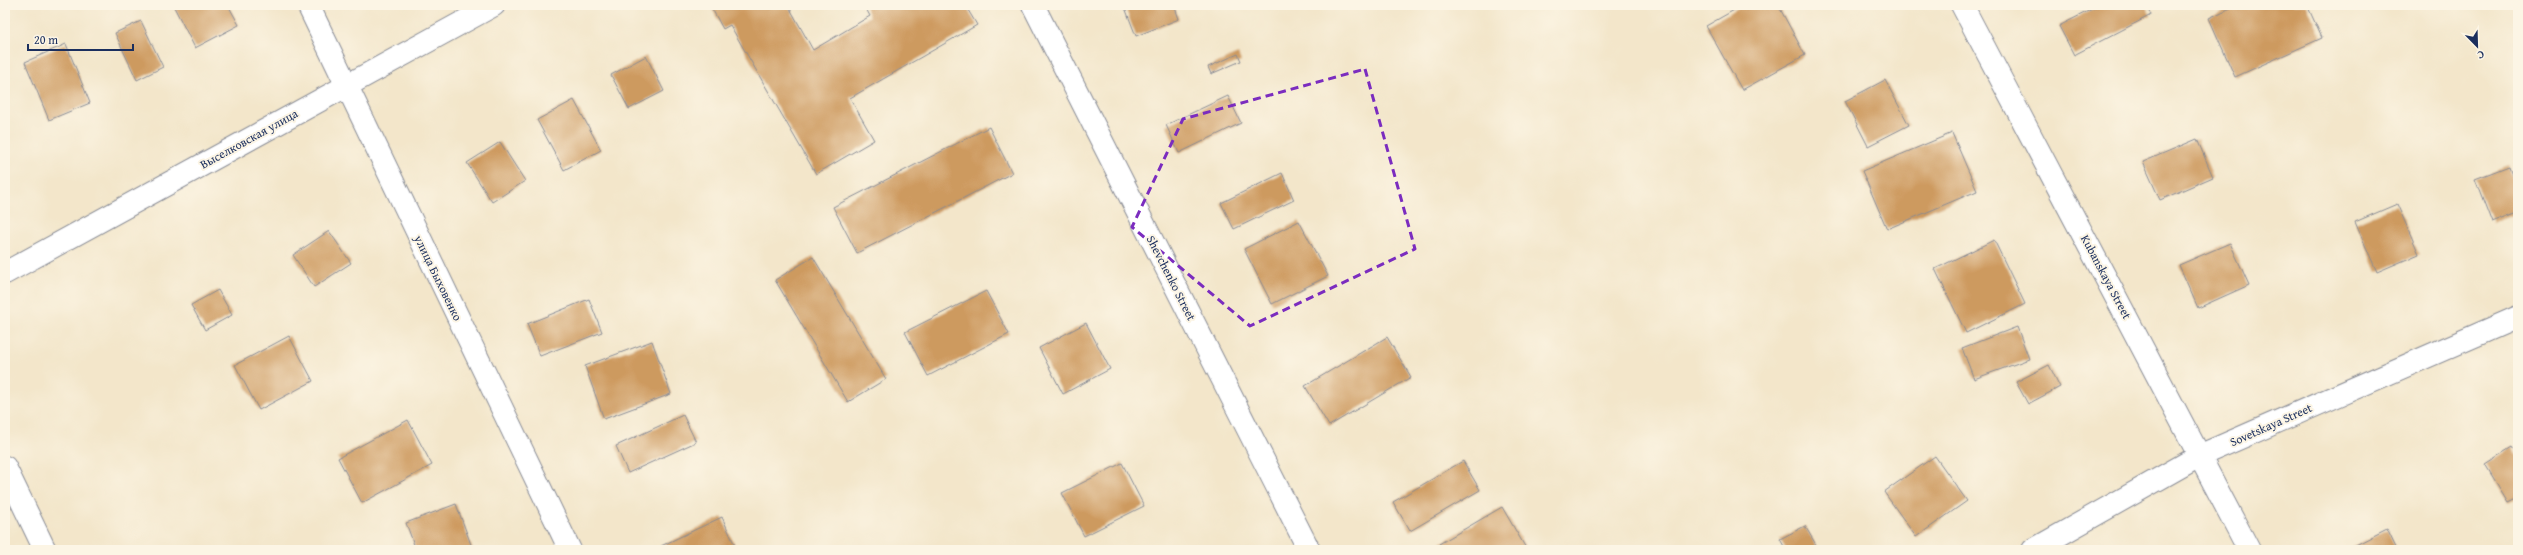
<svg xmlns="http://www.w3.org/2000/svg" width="2523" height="555" font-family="'Gentium Book Plus',serif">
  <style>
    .building { fill: #cd9a5f }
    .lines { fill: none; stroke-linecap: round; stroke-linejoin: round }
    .minor-casing { stroke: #878a94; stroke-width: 24 }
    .tertiary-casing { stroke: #878a94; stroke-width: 24 }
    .minor { stroke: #fff; stroke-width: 22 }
    .tertiary { stroke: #fff; stroke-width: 22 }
    .marked { fill: none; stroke: #7b2cbf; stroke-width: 3; stroke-dasharray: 8 5; stroke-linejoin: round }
    .labels { text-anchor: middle; stroke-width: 4; stroke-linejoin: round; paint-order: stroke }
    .street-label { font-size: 12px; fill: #1b2f5e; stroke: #fcf5e5 }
  </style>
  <rect width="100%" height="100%" fill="#fcf5e5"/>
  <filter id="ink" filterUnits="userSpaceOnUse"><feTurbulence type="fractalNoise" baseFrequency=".025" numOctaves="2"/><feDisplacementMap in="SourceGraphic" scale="8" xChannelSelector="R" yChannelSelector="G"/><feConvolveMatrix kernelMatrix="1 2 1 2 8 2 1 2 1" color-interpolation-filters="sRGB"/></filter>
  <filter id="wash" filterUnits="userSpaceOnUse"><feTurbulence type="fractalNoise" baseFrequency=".012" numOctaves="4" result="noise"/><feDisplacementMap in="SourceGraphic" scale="16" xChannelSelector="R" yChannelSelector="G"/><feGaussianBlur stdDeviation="0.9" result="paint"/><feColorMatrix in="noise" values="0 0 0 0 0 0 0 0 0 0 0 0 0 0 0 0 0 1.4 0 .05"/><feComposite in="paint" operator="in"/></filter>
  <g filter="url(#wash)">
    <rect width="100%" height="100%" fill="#f3e6ca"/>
    <g id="blocks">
      <g class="building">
        <path d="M173 5H228L239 25 195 48Z"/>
        <path d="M710 5H788L813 50 870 16 864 5H965L977 25 850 98 874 140 816 174 730 25 723 29Z"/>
        <path d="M1124 5H1174L1179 19 1136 36Z"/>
        <path d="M1743 5H1778L1805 55 1742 90 1706 26Z"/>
        <path d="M2100 5H2146L2151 15 2074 55 2059 26Z"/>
        <path d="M2237 5H2307L2322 38 2235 77 2209 18Z"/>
        <path d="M141 21 163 67 137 80 115 33Z"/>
        <path d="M66 44 90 103 49 120 25 62Z"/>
        <path d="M1238 54 1241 61 1211 74 1208 67Z"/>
        <path d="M646 56 664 91 629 109 611 75Z"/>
        <path d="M1885 80 1909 125 1868 146 1845 101Z"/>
        <path d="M1228 96 1241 123 1179 153 1166 125Z"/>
        <path d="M574 100 601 150 564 170 537 120Z"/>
        <path d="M989 127 1012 173 857 253 833 207Z"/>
        <path d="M1952 133 1977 191 1887 229 1862 171Z"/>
        <path d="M2197 139 2213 177 2160 200 2143 162Z"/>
        <path d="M500 142 525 181 492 202 467 163Z"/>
        <path d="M2509 166 2518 190V213L2492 223 2475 179Z"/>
        <path d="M1282 173 1294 200 1234 229 1221 203Z"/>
        <path d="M2397 204 2419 254 2377 272 2355 222Z"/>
        <path d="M1299 221 1328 276 1272 304 1244 249Z"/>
        <path d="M329 231 351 263 314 287 293 255Z"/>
        <path d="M1994 240 2025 304 1966 333 1935 269Z"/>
        <path d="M2230 243 2249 285 2198 308 2179 265Z"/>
        <path d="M813 257 886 379 848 402 775 280Z"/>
        <path d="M218 290 232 315 205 330 191 305Z"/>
        <path d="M986 291 1009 334 928 376 905 332Z"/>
        <path d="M589 299 602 332 540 356 527 324Z"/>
        <path d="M1086 323 1110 369 1063 394 1039 348Z"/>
        <path d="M2017 327 2029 359 1974 379 1962 348Z"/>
        <path d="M289 336 313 381 259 410 235 365Z"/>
        <path d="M1387 337 1411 377 1329 426 1305 386Z"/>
        <path d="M652 341 671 394 604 419 585 366Z"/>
        <path d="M2049 365 2060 387 2028 404 2016 382Z"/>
        <path d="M683 415 696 442 628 473 616 446Z"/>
        <path d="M408 420 432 465 362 503 338 458Z"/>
        <path d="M2512 447 2518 457V497L2508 502 2485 464Z"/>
        <path d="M1935 456 1967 501 1916 537 1884 492Z"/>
        <path d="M1463 461 1480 490 1410 531 1393 502Z"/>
        <path d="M1122 463 1144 506 1084 536 1062 493Z"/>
        <path d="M456 504 473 550H416L406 523Z"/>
        <path d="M1502 507 1527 550H1442L1439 544Z"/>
        <path d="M722 517 737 550H663L661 546Z"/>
        <path d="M1805 526 1819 550H1786L1780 539Z"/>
        <path d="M2387 529 2397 550H2346Z"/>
      </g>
    </g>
  </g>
  <g filter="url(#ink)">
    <use href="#blocks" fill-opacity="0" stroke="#878a94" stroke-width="1"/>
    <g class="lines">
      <defs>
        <g id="minor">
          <path d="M308 5 570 550"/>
          <path d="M1033 5 1309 550"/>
          <path d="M1962 5 2249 550"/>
          <path d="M5 467 45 550"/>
          <path d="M2033 550 2201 455 2518 317"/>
        </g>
        <path id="tertiary" d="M5 273 494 5"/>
      </defs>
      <use href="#minor" class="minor-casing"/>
      <use href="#tertiary" class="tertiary-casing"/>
      <use href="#minor" class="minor"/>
      <use href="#tertiary" class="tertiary"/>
    </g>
  </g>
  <path class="marked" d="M1365 69 1415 249 1250 326 1132 227 1183 119Z"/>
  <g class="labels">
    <g class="street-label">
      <text transform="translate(249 139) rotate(-29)" y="4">Выселковская улица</text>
      <text transform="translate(2106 277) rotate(62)" y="4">Kubanskaya Street</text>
      <text transform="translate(438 278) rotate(64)" y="4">улица Быховенко</text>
      <text transform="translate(1171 278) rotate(63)" y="4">Shevchenko Street</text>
      <text transform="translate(2271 425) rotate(-24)" y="4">Sovetskaya Street</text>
    </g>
  </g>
  <rect width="2523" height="555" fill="none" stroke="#fcf5e5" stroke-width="20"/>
  <g transform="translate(2477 46) rotate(157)" stroke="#fcf5e5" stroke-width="3" paint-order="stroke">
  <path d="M0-3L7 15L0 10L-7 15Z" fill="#1b2f5e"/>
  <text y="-6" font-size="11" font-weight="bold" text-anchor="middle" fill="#1b2f5e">С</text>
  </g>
  <path d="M28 44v6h105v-6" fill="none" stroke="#1b2f5e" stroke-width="2"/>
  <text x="34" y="44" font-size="12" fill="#1b2f5e" stroke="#fcf5e5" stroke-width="3" paint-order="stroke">20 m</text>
</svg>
